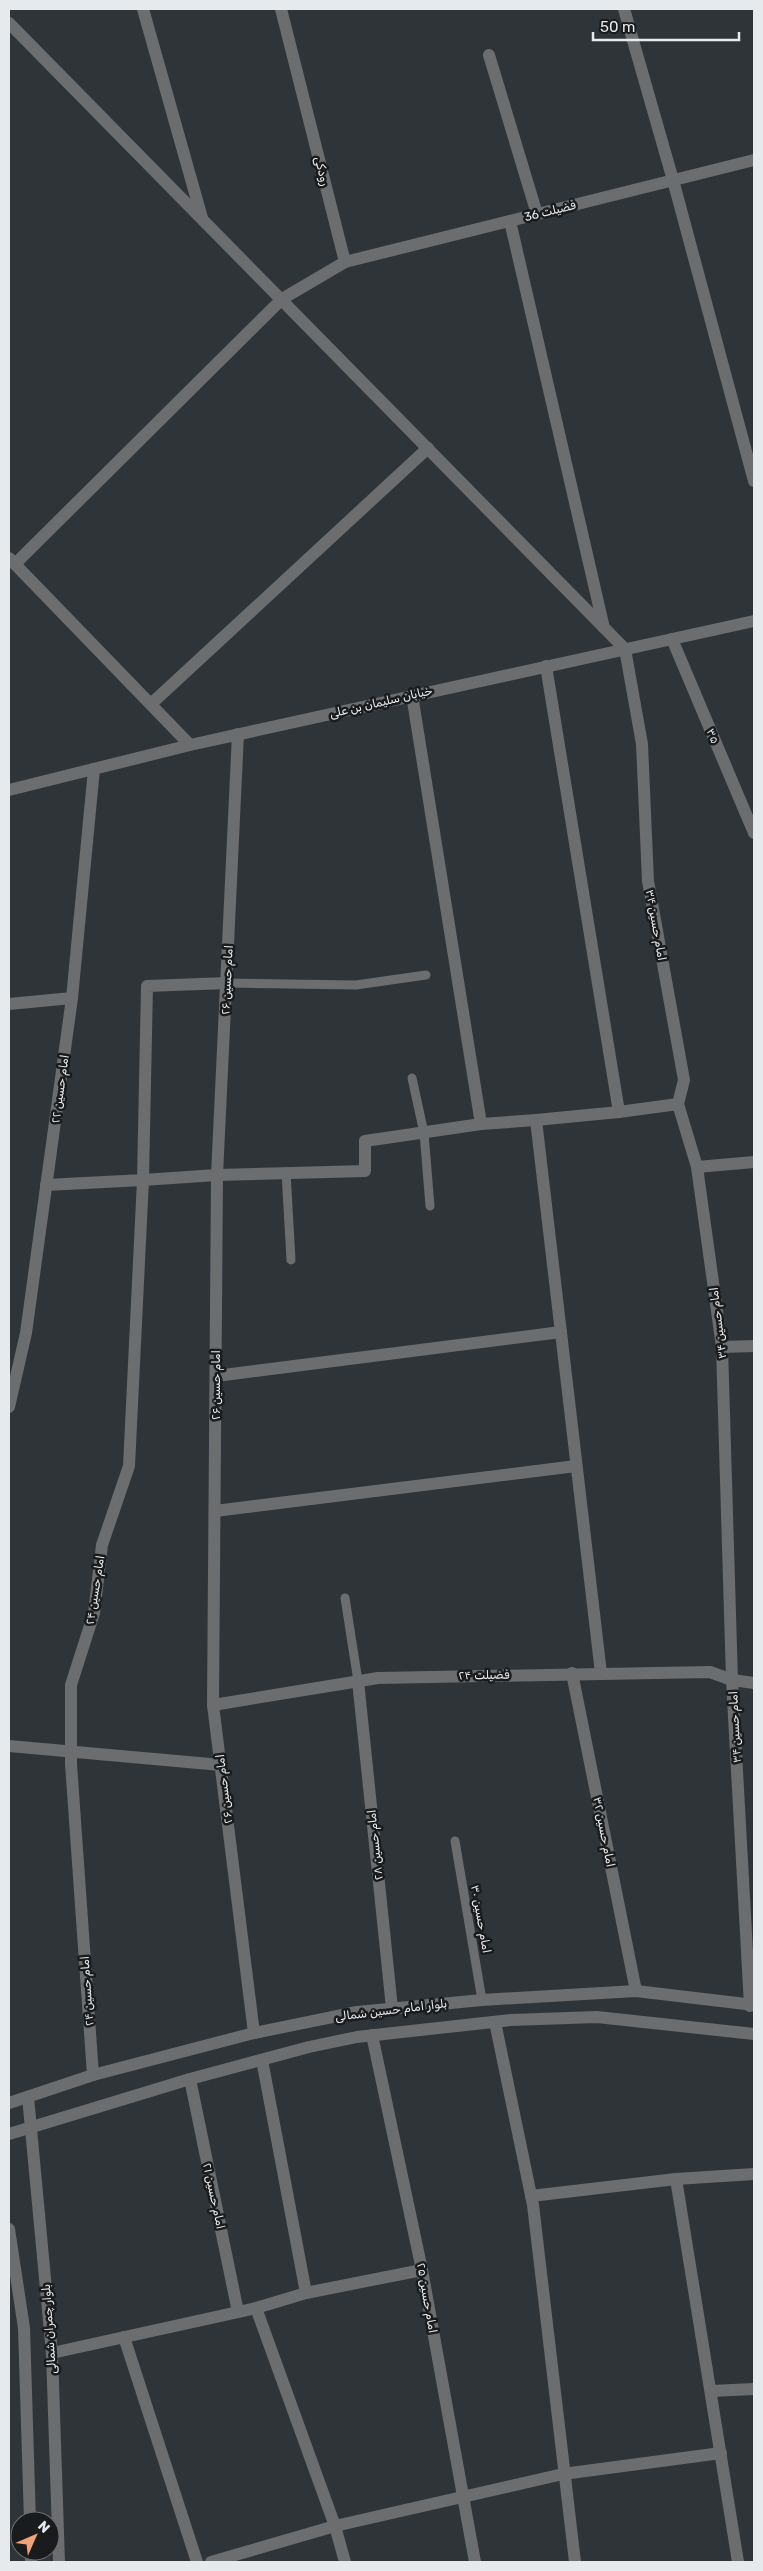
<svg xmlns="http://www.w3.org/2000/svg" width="763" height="2571" font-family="Rubik,Vazirmatn,sans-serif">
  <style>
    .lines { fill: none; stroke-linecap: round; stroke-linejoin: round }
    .service { stroke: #6b6d6f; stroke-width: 9 }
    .minor { stroke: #6b6d6f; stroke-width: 12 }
    .tertiary { stroke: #6b6d6f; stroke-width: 12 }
    .labels { text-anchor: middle; stroke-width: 5; stroke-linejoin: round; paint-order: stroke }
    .street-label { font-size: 12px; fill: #e7eaed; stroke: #191b1d }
  </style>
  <rect width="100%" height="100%" fill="#2f3438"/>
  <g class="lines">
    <g class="service">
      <path d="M227 983 356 985 426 975"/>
      <path d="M412 1078 424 1133 430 1206"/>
      <path d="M286 1172 291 1260"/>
      <path d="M345 1598 358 1681"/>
      <path d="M455 1841 482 2000"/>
    </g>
    <g class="minor">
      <path d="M143 9 202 218"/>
      <path d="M624 9 673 180 754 481"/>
      <path d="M9 23 625 649 642 744 648 881 684 1080 678 1104 697 1167 722 1347 732 1680 750 2006"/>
      <path d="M489 55 537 214"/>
      <path d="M510 221 604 628"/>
      <path d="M345 262 754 160"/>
      <path d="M15 564 282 299 345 262 281 9"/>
      <path d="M672 639 754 833"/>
      <path d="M412 695 481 1124 536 1120 601 1673"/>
      <path d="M151 704 428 448"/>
      <path d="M9 1004 72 998"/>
      <path d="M619 1112 678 1104"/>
      <path d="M536 1120 619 1112 546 666"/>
      <path d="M697 1167 754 1162"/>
      <path d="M46 1185 143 1180 147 986 227 983"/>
      <path d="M722 1347 754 1346"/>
      <path d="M216 1376 561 1332"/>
      <path d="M9 1407 26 1333 72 998 94 769"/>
      <path d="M215 1511 576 1466"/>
      <path d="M572 1673 636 1991"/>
      <path d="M358 1681 392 2008"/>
      <path d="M213 1705 378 1678 710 1672 732 1680 754 1683"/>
      <path d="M9 1746 221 1765"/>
      <path d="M495 2022 533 2205 575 2562"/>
      <path d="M372 2035 422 2270 475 2562"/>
      <path d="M93 2075 71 1764V1685L94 1613 102 1545 129 1466 143 1180 217 1175 365 1171V1141L481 1124"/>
      <path d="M190 2079 238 2312"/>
      <path d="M676 2179 738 2562"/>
      <path d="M531 2196 676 2179 754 2174"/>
      <path d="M306 2293 422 2270"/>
      <path d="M256 2308 335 2526 345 2562"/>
      <path d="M124 2337 197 2562"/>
      <path d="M52 2353 256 2308 306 2293 262 2060"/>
      <path d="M711 2391 754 2389"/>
      <path d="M211 2562 335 2526 563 2474 721 2453"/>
    </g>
    <g class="tertiary">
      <path d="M9 558 190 745"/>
      <path d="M238 734 217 1175 213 1705 254 2033"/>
      <path d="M9 790 190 745 754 621"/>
      <path d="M28 2097 52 2353 59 2562"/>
      <path d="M9 2103 93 2075 254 2033 357 2012 482 2000 636 1991 754 2005"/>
      <path d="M9 2134 190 2079 309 2047 357 2037 511 2020 597 2017 754 2034"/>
      <path d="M9 2229 24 2328 30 2521"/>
      <path d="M31 2551V2562"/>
    </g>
  </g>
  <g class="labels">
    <g class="street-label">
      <text transform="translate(322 171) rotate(76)" y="4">رودکی</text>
      <text transform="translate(550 211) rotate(-14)" y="4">فضیلت 36</text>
      <text transform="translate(381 702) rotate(-13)" y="4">خیابان سلیمان بن علی</text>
      <text transform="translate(713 736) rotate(67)" y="4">۳۵</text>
      <text transform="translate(656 925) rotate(80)" y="4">امام حسین ۳۴</text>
      <text transform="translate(227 980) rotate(-87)" y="4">امام حسین ۲۶</text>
      <text transform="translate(60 1089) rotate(-82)" y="4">امام حسین ۲۲</text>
      <text transform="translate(718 1323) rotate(-97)" y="4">امام حسین ۳۴</text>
      <text transform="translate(216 1385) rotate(-90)" y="4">امام حسین ۲۶</text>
      <text transform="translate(95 1590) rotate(-81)" y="4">امام حسین ۲۴</text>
      <text transform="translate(484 1675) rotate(-1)" y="4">فضیلت ۲۴</text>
      <text transform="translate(735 1727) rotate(-93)" y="4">امام حسین ۳۴</text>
      <text transform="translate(224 1789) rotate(-97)" y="4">امام حسین ۲۶</text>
      <text transform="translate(604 1832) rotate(79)" y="4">امام حسین ۳۲</text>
      <text transform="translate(375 1845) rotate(-96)" y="4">امام حسین ۲۸</text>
      <text transform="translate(481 1919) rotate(80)" y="4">امام حسین ۳۰</text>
      <text transform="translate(87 1991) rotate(-94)" y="4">امام حسین ۲۴</text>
      <text transform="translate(391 2010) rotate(-7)" y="4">بلوار امام حسین شمالی</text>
      <text transform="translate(214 2196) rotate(78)" y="4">امام حسین ۲۱</text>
      <text transform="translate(427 2298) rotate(80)" y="4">امام حسین ۲۵</text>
      <text transform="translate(49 2329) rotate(-94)" y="4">بلوار چمران شمالی</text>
    </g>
  </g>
  <rect width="763" height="2571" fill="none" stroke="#e7eaed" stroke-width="20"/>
  <g transform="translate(35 2536) rotate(45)"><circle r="24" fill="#191b1d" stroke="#6b6e70"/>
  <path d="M0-4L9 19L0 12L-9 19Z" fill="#efa377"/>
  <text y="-8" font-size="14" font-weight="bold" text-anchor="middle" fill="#e7eaed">N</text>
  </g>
  <path d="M593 32v8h146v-8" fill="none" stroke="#e7eaed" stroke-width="2.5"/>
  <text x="600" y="32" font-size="15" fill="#e7eaed" stroke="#191b1d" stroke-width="4" paint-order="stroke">50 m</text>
</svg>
